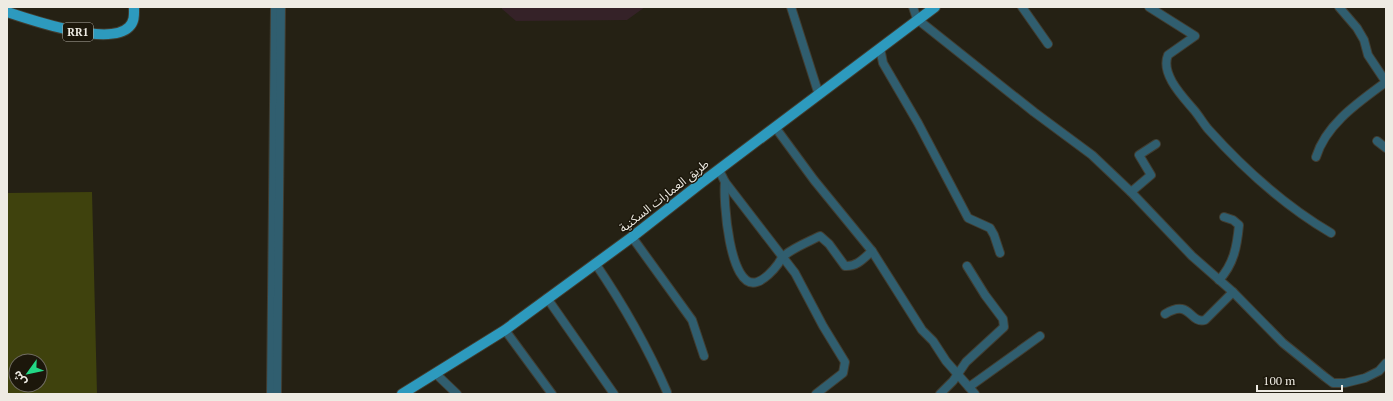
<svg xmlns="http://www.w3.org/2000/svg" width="1393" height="401" font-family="'PT Serif','Noto Sans Arabic',serif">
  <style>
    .industrial { fill: #352228 }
    .green { fill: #3f420d; fill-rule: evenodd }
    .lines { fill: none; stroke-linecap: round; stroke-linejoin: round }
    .minor-casing { stroke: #413d31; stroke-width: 10 }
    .major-casing { stroke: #413d31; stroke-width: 12 }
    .minor { stroke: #305e6f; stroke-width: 8 }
    .major { stroke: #2d9abe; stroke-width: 10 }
    .labels { text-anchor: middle; stroke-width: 3; stroke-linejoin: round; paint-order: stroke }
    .shield { fill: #1c170b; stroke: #afaba2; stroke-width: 1 }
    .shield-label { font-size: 11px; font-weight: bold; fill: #eeebe3 }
    .street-label { font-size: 12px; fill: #eeebe3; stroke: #1c170b }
  </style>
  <rect width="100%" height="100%" fill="#252114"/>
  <path class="industrial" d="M502 7H645L627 20 516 21 502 9Z"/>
  <path class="green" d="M92 192 97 394H7V193ZM16 361H40V385H16Z"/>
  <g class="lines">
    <defs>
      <g id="minor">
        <path d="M791 7 819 95"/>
        <path d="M913 7 917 19 1034 112 1092 155 1131 192 1192 256 1233 292 1283 343 1325 377 1333 383H1345L1365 378 1379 371 1386 363"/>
        <path d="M1022 7 1048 44"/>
        <path d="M1149 7 1195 36 1168 55C1160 74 1183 97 1194 110 1199 116 1203 123 1208 129 1244 169 1285 206 1331 233"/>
        <path d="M880 48 883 63 918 123 968 218 990 228 994 235 1000 253"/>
        <path d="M775 127 814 180 872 251 922 330 933 341 946 361 975 394"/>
        <path d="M1377 141 1386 148"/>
        <path d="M1316 157C1326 124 1359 102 1386 82L1368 55 1364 40 1357 28 1339 7"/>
        <path d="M719 170 725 182 795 273 823 326 845 362 843 373 816 394"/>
        <path d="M725 182C723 198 729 291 757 282 764 280 773 271 778 264 780 261 782 257 785 255 795 247 808 242 820 236L829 244 845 266C857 267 864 258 872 251"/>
        <path d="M1131 192 1151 175 1139 155 1156 144"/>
        <path d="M632 237 692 320 704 356"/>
        <path d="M595 263C623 304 647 346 667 392"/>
        <path d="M1219 280C1234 264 1237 246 1239 225L1233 220 1224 217"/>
        <path d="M547 298 614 394"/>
        <path d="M1165 314C1191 298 1189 324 1205 320L1233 292"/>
        <path d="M505 330 552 394"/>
        <path d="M436 374 457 394"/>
        <path d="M969 387 1040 336"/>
        <path d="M271 394 275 7"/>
        <path d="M277 394 281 7"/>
        <path d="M940 394 953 381 966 362 1004 327 1003 319 985 295 967 266"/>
      </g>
      <g id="major">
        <path d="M7 12C31 20 109 47 129 27 135 21 134 14 134 7"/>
        <path d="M402 394 505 330 632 237 701 183 935 7"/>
      </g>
    </defs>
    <use href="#minor" class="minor-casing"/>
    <use href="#major" class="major-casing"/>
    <use href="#minor" class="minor"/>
    <use href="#major" class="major"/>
  </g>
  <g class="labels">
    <rect class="shield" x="63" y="23" width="30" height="18" rx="3"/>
    <g class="shield-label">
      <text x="78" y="36">RR1</text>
    </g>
    <g class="street-label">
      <text transform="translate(664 196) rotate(-38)" y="4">طريق العمارات السكنية</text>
    </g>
  </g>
  <rect width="1393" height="401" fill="none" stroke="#eeebe3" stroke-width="16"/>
  <g transform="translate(28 373) rotate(237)"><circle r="19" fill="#1c170b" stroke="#706c61"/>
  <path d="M0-3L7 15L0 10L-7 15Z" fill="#23d886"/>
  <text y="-6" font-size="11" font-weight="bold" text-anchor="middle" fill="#eeebe3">ش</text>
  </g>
  <path d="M1257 385v6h85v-6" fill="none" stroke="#eeebe3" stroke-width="2"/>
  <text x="1263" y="385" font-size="12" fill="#eeebe3" stroke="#1c170b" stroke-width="3" paint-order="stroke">100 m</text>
</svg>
